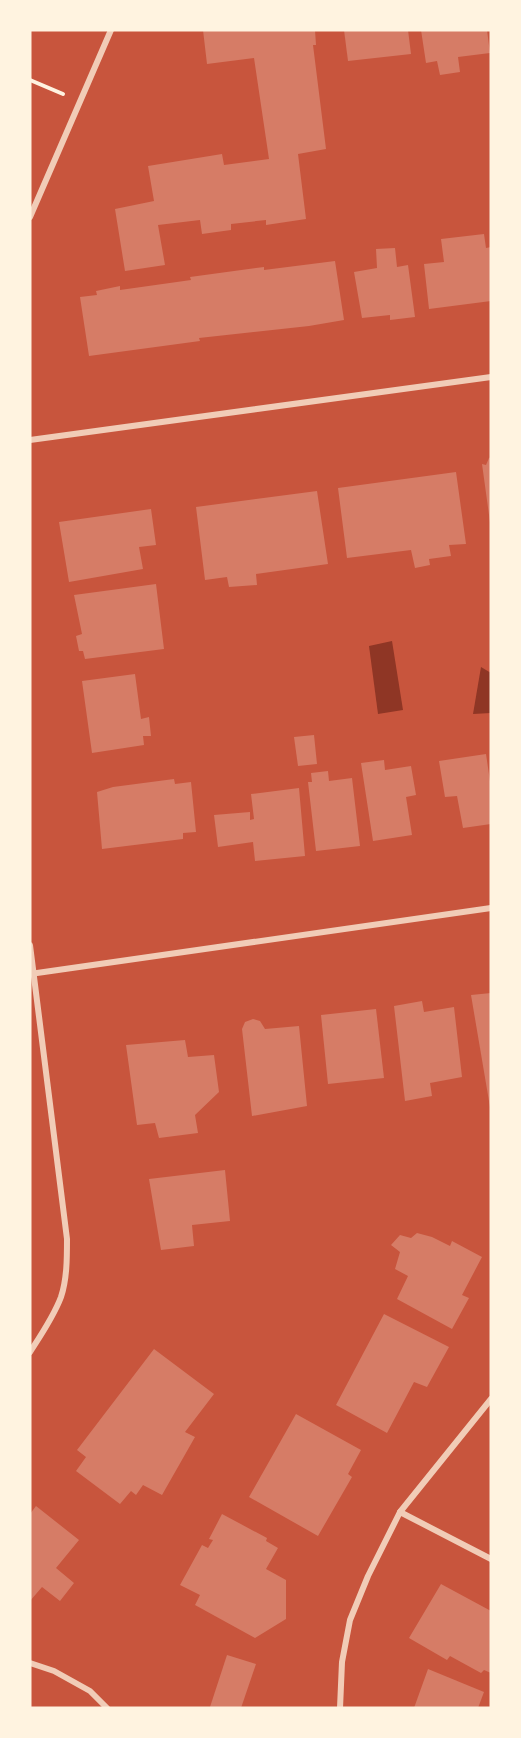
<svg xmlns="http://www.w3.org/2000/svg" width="521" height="1738" font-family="Merriweather,serif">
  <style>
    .water { fill: #8f3625 }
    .building { fill: #d67c66 }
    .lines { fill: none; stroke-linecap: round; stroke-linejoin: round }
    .path { stroke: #fff3e0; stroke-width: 4 }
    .minor { stroke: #f1ccb7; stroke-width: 6 }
  </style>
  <rect width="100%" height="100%" fill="#c8553d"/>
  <g class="water">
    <path d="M392 641 403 710 378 714 369 646Z"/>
    <path d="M481 667 491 673V713L473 714Z"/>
  </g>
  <g class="building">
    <path d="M203 30H315L316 45H313L326 149 298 154 306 219 266 225V220L231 224V230L202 234 200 220 158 225 165 265 125 271 115 209 154 201 148 166 222 154 224 165 269 159 254 58 207 64Z"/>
    <path d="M344 30H408L411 54 348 61Z"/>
    <path d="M421 30H487L490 53 458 57 460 72 440 75 437 61 426 63Z"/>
    <path d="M484 234 486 248 491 247V301L429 309 424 264 444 262 441 239Z"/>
    <path d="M395 248 397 267 408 265 415 317 390 320V315L362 318 354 272 377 268 376 249Z"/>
    <path d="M335 261 344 320 309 326 199 338 200 341 89 356 80 297 97 295 96 291 120 286V290L191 280 190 277 264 267V270Z"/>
    <path d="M491 457V522H490L482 464 486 465 489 458Z"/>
    <path d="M456 472 466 544 449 545 451 556 429 559 430 565 415 568 411 550 347 558 338 488Z"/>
    <path d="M317 491 328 564 256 574 257 585 229 587 227 577 205 580 196 507Z"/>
    <path d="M151 509 156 545 139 547 143 569 69 582 59 522Z"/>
    <path d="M156 584 164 649 85 659 83 651H79L76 636 82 634 74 595Z"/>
    <path d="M135 674 141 719 149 717 151 736H143L144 745 92 753 82 681Z"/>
    <path d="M314 735 317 764 298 766 294 737Z"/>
    <path d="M486 754 491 788V824L463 828 457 796 445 797 439 761Z"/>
    <path d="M384 760 385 770 411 766 416 795 406 797 412 835 373 841 361 763Z"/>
    <path d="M328 771 329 781 352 778 360 846 316 851 308 782H312L311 773Z"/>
    <path d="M174 779 175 784 191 782 196 832 183 833V839L102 849 97 792 113 787Z"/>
    <path d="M299 788 305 856 255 861 253 842 218 847 214 815 250 812V820L254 819 251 794Z"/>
    <path d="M491 993V1107H490L471 995Z"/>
    <path d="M422 1001 424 1012 454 1007 462 1077 430 1083 432 1096 405 1101 394 1006Z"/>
    <path d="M376 1009 384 1078 328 1084 321 1015Z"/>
    <path d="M253 1019 260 1021 265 1029 299 1026 307 1106 252 1116 242 1029 245 1022Z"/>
    <path d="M185 1040 188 1057 214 1055 219 1092 195 1115 198 1133 159 1138 155 1123 137 1125 126 1045Z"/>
    <path d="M225 1170 230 1221 192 1225 194 1246 161 1250 149 1179Z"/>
    <path d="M417 1233 432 1237 450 1246 452 1241 482 1257 462 1295 469 1298 452 1329 397 1299 408 1276 395 1269 400 1252 391 1245 400 1235 411 1238Z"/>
    <path d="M384 1314 449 1347 427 1387 414 1382 387 1433 336 1405Z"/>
    <path d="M154 1349 214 1394 185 1432 195 1437 162 1495 143 1485 136 1495 131 1491 120 1504 76 1471 86 1457 77 1450Z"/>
    <path d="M296 1414 361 1450 348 1474 352 1477 318 1536 249 1497Z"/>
    <path d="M36 1506 79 1540 56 1568 74 1583 60 1601 42 1587 30 1601V1514Z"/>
    <path d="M222 1514 267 1538 266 1541 278 1548 266 1569 286 1580V1619L255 1638 195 1605 200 1595 180 1585 202 1545 208 1548 213 1540 209 1539Z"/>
    <path d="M441 1584 491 1611V1673L484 1670 481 1673 450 1656 447 1660 409 1638Z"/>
    <path d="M227 1655 256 1664 241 1708H212L210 1707Z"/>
    <path d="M428 1669 484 1692 478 1708H414Z"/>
  </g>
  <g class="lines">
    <path class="path" d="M30 80 63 94"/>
    <g class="minor">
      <path d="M30 217 111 30"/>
      <path d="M30 440 491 377"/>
      <path d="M30 945 67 1239C67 1258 67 1279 61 1297 54 1316 41 1335 30 1352"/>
      <path d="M30 974 491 908"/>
      <path d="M400 1512 491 1559"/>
      <path d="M30 1663 54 1671 90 1691 107 1708"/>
      <path d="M340 1708 342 1662 350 1620 368 1576 400 1512 491 1399"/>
    </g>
  </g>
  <rect width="521" height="1738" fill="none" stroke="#fff3e0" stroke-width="63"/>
</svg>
